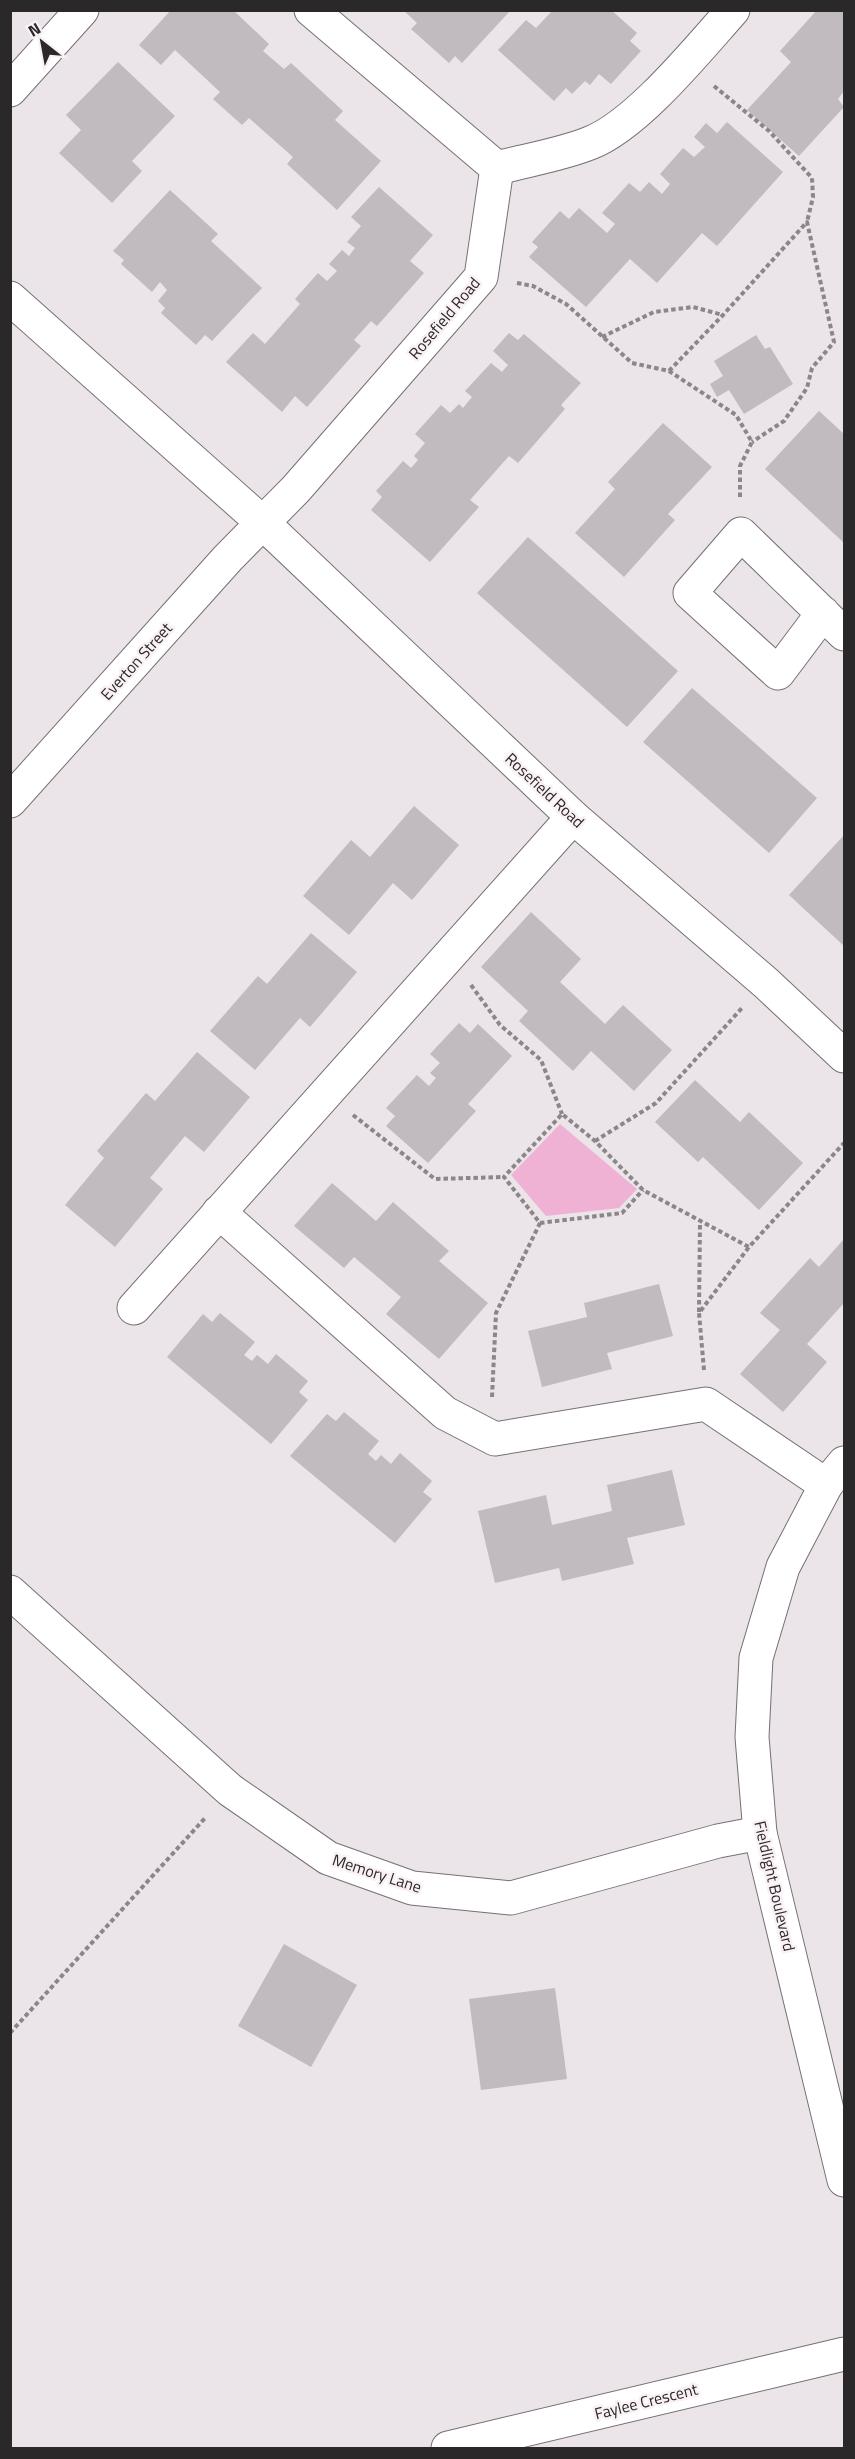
<svg xmlns="http://www.w3.org/2000/svg" width="855" height="2459" font-family="'Titillium Web',sans-serif">
  <style>
    .green { fill: #efb2d4 }
    .building { fill: #c1babe }
    .lines { fill: none; stroke-linecap: round; stroke-linejoin: round }
    .minor-casing { stroke: #777073; stroke-width: 35 }
    .path { stroke: #8b8688; stroke-width: 4; stroke-dasharray: 4.5 3; stroke-linecap: butt }
    .minor { stroke: #fff; stroke-width: 33 }
    .labels { text-anchor: middle; stroke-width: 5; stroke-linejoin: round; paint-order: stroke }
    .street-label { font-size: 16px; fill: #2b2829; stroke: #f9f1f5 }
  </style>
  <rect width="100%" height="100%" fill="#ebe4e8"/>
  <path class="green" d="M560 1124 637 1189 619 1208 546 1216 511 1175Z"/>
  <g class="building">
    <path d="M171 10H233L269 44 263 51 284 69 291 63 343 111 335 120 381 161 337 210 287 164 293 157 249 118 242 125 213 99 220 92 175 50 161 65 139 45Z"/>
    <path d="M403 10H511L462 63 455 56 449 63 411 29 417 23Z"/>
    <path d="M553 10H611L637 33 630 41 641 51 611 84 599 74 590 85 585 81 572 94 566 88 554 101 498 50 526 20 536 28Z"/>
    <path d="M817 10H844V91L838 99 844 107 799 156 747 110 791 62 780 51Z"/>
    <path d="M118 62 175 116 132 161 142 171 112 203 59 153 81 130 66 115Z"/>
    <path d="M727 122 783 172 717 246 702 233 657 283 630 259 586 307 529 257 538 247 532 242 560 211 569 219 579 208 607 233 615 224 602 213 629 183 640 192 649 182 662 194 670 184 660 174 683 148 694 157 705 147 694 137 706 123 717 133Z"/>
    <path d="M379 187 433 235 410 261 424 273 377 326 371 321 354 340 361 346 307 407 295 396 282 412 226 362 253 333 265 344 300 304 295 299 318 273 327 281 337 271 329 264 342 250 349 256 355 248 347 242 361 226 351 217Z"/>
    <path d="M170 190 218 234 211 241 262 288 212 341 205 335 196 345 161 313 165 308 158 301 167 290 160 282 152 292 121 264 124 260 113 251Z"/>
    <path d="M509 333 518 340 524 334 581 383 561 405 565 409 518 463 509 456 470 500 479 507 430 562 371 510 382 497 376 491 403 461 411 468 418 460 414 456 425 443 415 434 441 405 450 413 459 404 463 408 472 397 465 391 491 363 502 372 508 365 493 351Z"/>
    <path d="M756 335 765 349 770 347 793 384 744 414 729 390 717 397 710 384 723 376 714 361Z"/>
    <path d="M819 411 844 434V543L765 469Z"/>
    <path d="M663 423 712 467 668 514 675 520 624 577 575 533 615 489 608 482Z"/>
    <path d="M528 537 678 671 627 727 477 593Z"/>
    <path d="M692 688 817 798 769 853 643 742Z"/>
    <path d="M414 806 459 845 412 900 393 883 349 935 303 896 351 840 370 857Z"/>
    <path d="M844 835V946L789 895Z"/>
    <path d="M531 912 581 959 560 982 605 1024 623 1005 672 1050 634 1091 591 1051 573 1071 519 1021 528 1011 481 967Z"/>
    <path d="M311 933 357 972 310 1027 300 1018 255 1070 210 1031 258 976 267 984Z"/>
    <path d="M459 1023 470 1033 478 1024 512 1056 468 1104 476 1111 428 1163 386 1126 395 1116 386 1108 417 1075 429 1086 436 1078 430 1073 440 1063 430 1054Z"/>
    <path d="M197 1052 250 1097 204 1152 185 1136 150 1178 163 1189 115 1247 65 1205 104 1158 97 1151 146 1093 155 1101Z"/>
    <path d="M695 1080 740 1122 749 1112 803 1163 759 1210 703 1157 698 1162 655 1122Z"/>
    <path d="M332 1183 376 1221 393 1202 449 1251 439 1261 488 1303 439 1359 386 1314 401 1297 354 1257 344 1268 294 1226Z"/>
    <path d="M844 1239V1303L807 1344 827 1362 783 1412 740 1374 780 1330 760 1313 810 1258 819 1267Z"/>
    <path d="M659 1284 673 1336 607 1353 612 1369 542 1387 528 1331 587 1317 584 1303Z"/>
    <path d="M220 1313 255 1342 244 1355 252 1361 257 1355 268 1364 276 1354 308 1381 299 1392 308 1400 271 1444 167 1357 203 1314 212 1322Z"/>
    <path d="M344 1412 379 1441 368 1454 376 1461 381 1455 391 1464 400 1453 432 1481 423 1492 432 1499 395 1543 290 1456 327 1414 336 1421Z"/>
    <path d="M672 1470 685 1525 627 1538 634 1564 562 1581 559 1568 495 1583 478 1511 546 1495 552 1525 612 1511 607 1485Z"/>
    <path d="M284 1944 357 1985 311 2067 238 2026Z"/>
    <path d="M555 1988 567 2079 481 2090 469 1999Z"/>
  </g>
  <g class="lines">
    <defs>
      <g id="minor">
        <path d="M311 10 497 168"/>
        <path d="M10 90 82 10"/>
        <path d="M497 168C527 160 560 155 590 143 637 125 698 49 733 10"/>
        <path d="M10 298 264 524 573 817 766 983 844 1056"/>
        <path d="M823 613 778 673 690 593 741 534 844 634"/>
        <path d="M10 801 228 558 296 489 481 277 497 168"/>
        <path d="M219 1212 445 1413 495 1439 706 1404 826 1485"/>
        <path d="M134 1308 573 817"/>
        <path d="M844 1463 826 1485 783 1567 756 1658 752 1737 760 1833 844 2180"/>
        <path d="M10 1592 230 1790 328 1858 412 1888 511 1898 718 1841 760 1833"/>
        <path d="M448 2448 844 2354"/>
      </g>
    </defs>
    <use href="#minor" class="minor-casing"/>
    <g class="path">
      <path d="M714 86 769 131 812 178 813 197 807 222"/>
      <path d="M517 283 533 286 566 304 632 363 669 371 736 415 752 442 740 466V500"/>
      <path d="M602 337 654 312 693 307 723 315"/>
      <path d="M669 371 723 315 807 222 834 342 812 368 807 388 784 421 752 442"/>
      <path d="M471 985 500 1025 541 1060 562 1114"/>
      <path d="M353 1115 435 1179 504 1177"/>
      <path d="M595 1141 656 1103 742 1008"/>
      <path d="M540 1223 622 1213 643 1190"/>
      <path d="M699 1312 700 1223"/>
      <path d="M704 1370 699 1313 749 1247"/>
      <path d="M492 1397 496 1313 540 1223 504 1177 562 1114 595 1141 643 1190 749 1247 844 1143"/>
      <path d="M10 2033 206 1817"/>
    </g>
    <use href="#minor" class="minor"/>
  </g>
  <g class="labels">
    <g class="street-label">
      <text transform="translate(444 318) rotate(-50)" y="6">Rosefield Road</text>
      <text transform="translate(136 661) rotate(-48)" y="6">Everton Street</text>
      <text transform="translate(545 790) rotate(43)" y="6">Rosefield Road</text>
      <text transform="translate(377 1873) rotate(18)" y="6">Memory Lane</text>
      <text transform="translate(775 1886) rotate(77)" y="6">Fieldlight Boulevard</text>
      <text transform="translate(646 2401) rotate(-14)" y="6">Faylee Crescent</text>
    </g>
  </g>
  <rect width="855" height="2459" fill="none" stroke="#2b2829" stroke-width="24"/>
  <g transform="translate(42 42) rotate(329)" stroke="#f9f1f5" stroke-width="4.5" paint-order="stroke">
  <path d="M0-4.5L10 22L0 15L-10 22Z" fill="#2b2829"/>
  <text y="-9" font-size="16" font-weight="bold" text-anchor="middle" fill="#2b2829">N</text>
  </g>
</svg>
